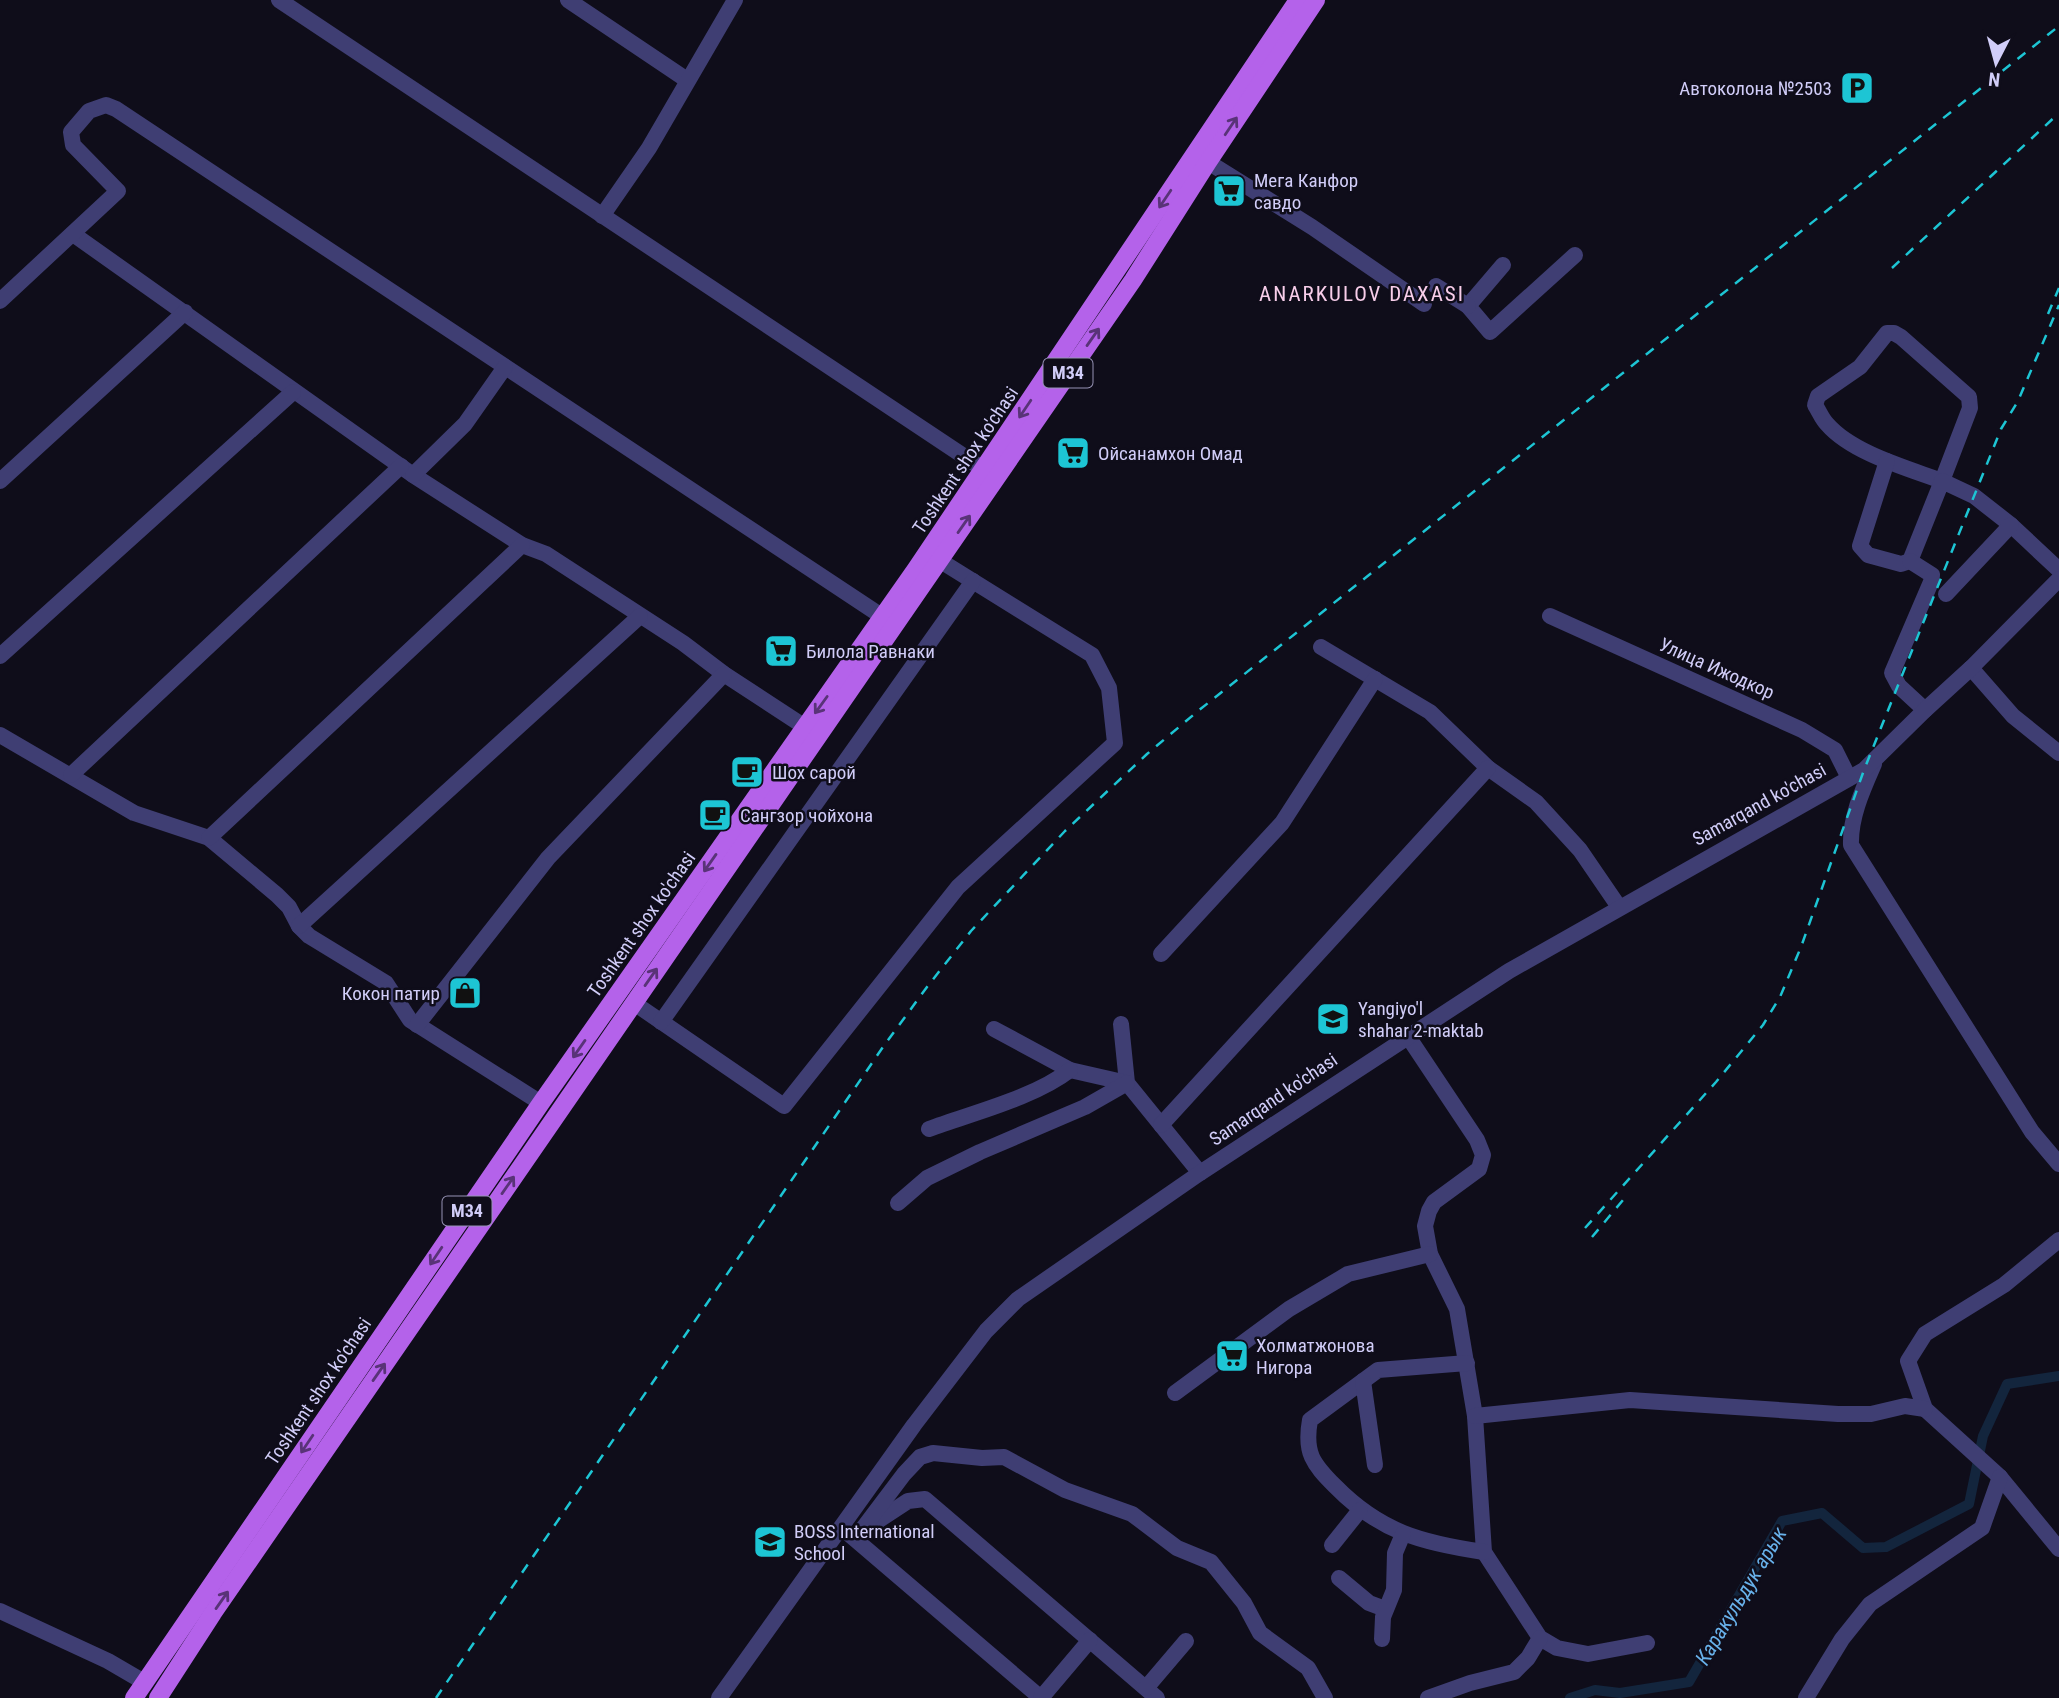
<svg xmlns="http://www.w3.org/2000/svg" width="2059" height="1698" font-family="'Roboto Condensed',sans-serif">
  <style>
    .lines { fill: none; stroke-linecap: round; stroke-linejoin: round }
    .canal { stroke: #13253d; stroke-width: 10 }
    .minor { stroke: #3f3e73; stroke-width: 16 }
    .major { stroke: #b462ea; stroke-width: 18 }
    .rail { stroke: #1dc5d4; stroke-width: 2.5; stroke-dasharray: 10 9; stroke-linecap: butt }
    .oneway { stroke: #593378 }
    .labels { text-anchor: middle; stroke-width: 5; stroke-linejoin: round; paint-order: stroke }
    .shield { fill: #0f0d1a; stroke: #9793b5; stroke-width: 2 }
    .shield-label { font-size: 18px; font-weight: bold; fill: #d1cdf8 }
    .poi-label { font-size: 19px; fill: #d1cdf8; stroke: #0f0d1a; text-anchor: start }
    .street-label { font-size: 19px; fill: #d1cdf8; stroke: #0f0d1a }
    .neighbourhood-label { font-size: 21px; letter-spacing: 2px; fill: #f8ceea; stroke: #0f0d1a }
    .water-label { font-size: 21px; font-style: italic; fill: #68b1ea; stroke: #0f0d1a }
  </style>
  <rect width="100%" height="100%" fill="#0f0d1a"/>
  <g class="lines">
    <path class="canal" d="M1570 1698 1595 1690 1620 1693 1689 1682 1782 1521 1822 1513 1863 1548 1886 1547 1969 1504 1983 1436 2007 1384 2059 1376"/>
    <g class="minor">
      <path d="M279 0 983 469"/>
      <path d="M568 0 687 80"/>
      <path d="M1208 162 1312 227 1424 304"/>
      <path d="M602 216 649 148 735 0"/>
      <path d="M73 234 413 475 522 545 546 554 683 643 724 674 805 727"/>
      <path d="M1503 265 1468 306 1490 332 1575 255"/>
      <path d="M1436 286 1468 306"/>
      <path d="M0 301 118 191 73 145 71 132 89 111 106 105 116 109 883 617"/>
      <path d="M1887 333H1894L1901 337 1969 397 1970 408 1942 481C1907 468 1852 453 1827 424 1822 419 1819 411 1815 405L1818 396 1860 367Z"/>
      <path d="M1887 461 1860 546 1868 555 1901 564 1910 561 1942 481 1974 496 2011 525 2059 570"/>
      <path d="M413 475 465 424 505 367"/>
      <path d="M0 481 185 312"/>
      <path d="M1910 561 1932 575 1931 582 1892 673 1899 686 1925 710"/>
      <path d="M1946 594 2011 525"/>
      <path d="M1550 616 1802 730 1835 750 1849 778"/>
      <path d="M1321 647 1430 712 1488 768 1536 802 1580 850 1619 907"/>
      <path d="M0 656 293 392"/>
      <path d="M1971 668 2013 716 2059 753"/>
      <path d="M0 735 134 813 209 838 277 895 289 907 299 926 309 936 386 983 410 1020 541 1103"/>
      <path d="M1874 764C1863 789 1850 817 1851 845L2032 1132 2059 1164"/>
      <path d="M71 775 401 466"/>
      <path d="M209 838 522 545"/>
      <path d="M299 926 640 616"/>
      <path d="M1161 954 1282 823 1375 679"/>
      <path d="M634 1003 784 1106 958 887 1115 743 1109 688 1092 655 939 560"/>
      <path d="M661 1022 973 581"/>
      <path d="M1121 1024 1127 1083 1200 1173"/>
      <path d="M417 1025 548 858 724 674"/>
      <path d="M994 1029 1070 1070 1127 1083"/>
      <path d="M1407 1035 1477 1140 1483 1155 1479 1169 1434 1202 1429 1211 1425 1226 1430 1254 1457 1309 1475 1416 1484 1552 1540 1638 1557 1648 1588 1654 1647 1643"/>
      <path d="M1161 1125 1488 768"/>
      <path d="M929 1129C972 1113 1034 1098 1070 1070"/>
      <path d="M898 1203 927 1178 980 1152 1085 1107 1127 1083"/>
      <path d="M2059 1240 2004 1285 1925 1334 1908 1361 1925 1409 2000 1477 2059 1549"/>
      <path d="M1467 1363 1378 1370 1310 1420C1304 1453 1313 1464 1335 1486 1380 1532 1422 1543 1484 1552"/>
      <path d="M1363 1381 1375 1465"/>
      <path d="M1175 1393 1289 1309 1348 1274 1430 1254"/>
      <path d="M1475 1416 1630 1400 1838 1414H1871L1905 1406 1925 1409"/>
      <path d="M870 1526 908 1501 925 1499 1157 1698"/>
      <path d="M843 1529 1041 1698"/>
      <path d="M861 1531 904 1474 920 1457 933 1453 982 1458 1004 1457 1065 1490 1132 1514 1177 1548 1211 1562 1244 1603 1260 1633 1308 1668 1325 1698"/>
      <path d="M1332 1545 1360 1510"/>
      <path d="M1339 1578 1369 1603 1385 1609"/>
      <path d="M0 1611 108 1661 144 1682"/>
      <path d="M1382 1639 1383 1617 1394 1590 1395 1553 1403 1534"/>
      <path d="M1146 1688 1186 1641"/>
      <path d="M719 1698 914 1425 986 1331 1018 1299 1200 1173 1509 971 1864 770 1925 710 1971 668 2059 579"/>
      <path d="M1041 1698 1090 1640"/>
      <path d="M1428 1698 1470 1683 1514 1672 1528 1658 1540 1638"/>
      <path d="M1806 1698 1842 1639 1870 1604 1982 1528 2000 1477"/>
    </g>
    <g class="major">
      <path d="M134 1698 541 1103 916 569 1298 0"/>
      <path d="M158 1698 213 1613 1133 280 1208 162 1316 0"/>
    </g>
    <g class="rail">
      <path d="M1892 268 2059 113"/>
      <path d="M2048 314 2059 288"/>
      <path d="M1585 1228 1716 1082 1763 1025 1780 997 1801 947 1864 770 2001 429 2018 401 2059 305"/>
      <path d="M1592 1237 1623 1200"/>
      <path d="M436 1698 883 1047 927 987 971 931 1065 831 1147 754 1198 711 2059 26"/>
    </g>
  </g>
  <defs><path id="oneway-shaft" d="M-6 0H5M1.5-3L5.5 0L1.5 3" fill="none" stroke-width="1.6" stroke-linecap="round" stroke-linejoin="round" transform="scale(1.75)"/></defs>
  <g class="oneway">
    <use href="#oneway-shaft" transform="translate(1231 126) rotate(-56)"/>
    <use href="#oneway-shaft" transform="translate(1165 199) rotate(124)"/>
    <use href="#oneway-shaft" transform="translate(1093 337) rotate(-55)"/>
    <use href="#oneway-shaft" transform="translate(1025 409) rotate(124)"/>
    <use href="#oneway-shaft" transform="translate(964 524) rotate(-55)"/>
    <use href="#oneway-shaft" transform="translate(821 705) rotate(126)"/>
    <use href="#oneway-shaft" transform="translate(710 863) rotate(125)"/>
    <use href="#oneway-shaft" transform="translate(651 977) rotate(-55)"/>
    <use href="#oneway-shaft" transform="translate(579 1049) rotate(125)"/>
    <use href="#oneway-shaft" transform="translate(508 1185) rotate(-55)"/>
    <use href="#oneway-shaft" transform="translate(436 1256) rotate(124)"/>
    <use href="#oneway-shaft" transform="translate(379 1372) rotate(-55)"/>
    <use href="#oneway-shaft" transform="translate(307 1444) rotate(124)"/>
    <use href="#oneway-shaft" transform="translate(222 1600) rotate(-55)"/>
  </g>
  <defs>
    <symbol id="parking-square" viewBox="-11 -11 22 22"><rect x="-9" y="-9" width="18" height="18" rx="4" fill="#1dc5d4" stroke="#0f0d1a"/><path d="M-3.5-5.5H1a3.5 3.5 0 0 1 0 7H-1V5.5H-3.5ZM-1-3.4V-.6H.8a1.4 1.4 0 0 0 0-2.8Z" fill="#111"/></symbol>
    <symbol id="supermarket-square" viewBox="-11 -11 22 22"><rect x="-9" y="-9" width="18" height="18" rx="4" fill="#1dc5d4" stroke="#0f0d1a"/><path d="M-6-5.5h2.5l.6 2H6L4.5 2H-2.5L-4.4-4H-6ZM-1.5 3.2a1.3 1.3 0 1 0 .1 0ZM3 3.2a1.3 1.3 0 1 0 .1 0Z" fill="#111"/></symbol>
    <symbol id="cafe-square" viewBox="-11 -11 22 22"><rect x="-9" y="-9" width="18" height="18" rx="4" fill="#1dc5d4" stroke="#0f0d1a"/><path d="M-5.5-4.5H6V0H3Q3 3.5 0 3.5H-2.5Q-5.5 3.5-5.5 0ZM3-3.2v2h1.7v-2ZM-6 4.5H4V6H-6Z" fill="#111"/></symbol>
    <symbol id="shop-square" viewBox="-11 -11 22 22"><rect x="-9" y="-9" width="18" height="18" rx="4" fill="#1dc5d4" stroke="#0f0d1a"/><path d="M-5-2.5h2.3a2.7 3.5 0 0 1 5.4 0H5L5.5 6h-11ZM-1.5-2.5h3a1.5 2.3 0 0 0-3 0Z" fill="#111"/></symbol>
    <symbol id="school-square" viewBox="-11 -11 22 22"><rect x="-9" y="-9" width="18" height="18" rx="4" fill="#1dc5d4" stroke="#0f0d1a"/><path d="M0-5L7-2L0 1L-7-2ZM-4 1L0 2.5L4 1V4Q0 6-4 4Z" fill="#111"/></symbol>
  </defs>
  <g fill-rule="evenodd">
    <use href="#parking-square" x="1838" y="69" width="38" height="38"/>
    <use href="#supermarket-square" x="1210" y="172" width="38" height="38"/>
    <use href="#supermarket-square" x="1054" y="434" width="38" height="38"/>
    <use href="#supermarket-square" x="762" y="632" width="38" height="38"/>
    <use href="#cafe-square" x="728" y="753" width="38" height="38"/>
    <use href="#cafe-square" x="696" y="796" width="38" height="38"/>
    <use href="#shop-square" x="446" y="974" width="38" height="38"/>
    <use href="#school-square" x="1314" y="1000" width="38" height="38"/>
    <use href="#supermarket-square" x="1213" y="1337" width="38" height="38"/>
    <use href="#school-square" x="751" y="1523" width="38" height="38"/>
  </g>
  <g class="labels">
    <g class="shield">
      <rect x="1043.5" y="358.5" width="49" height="29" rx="5"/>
      <rect x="442.5" y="1196.5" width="49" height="29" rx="5"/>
    </g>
    <g class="shield-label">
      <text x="1068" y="379">M34</text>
      <text x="467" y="1217">M34</text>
    </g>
    <g class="poi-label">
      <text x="1832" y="95" text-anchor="end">Автоколона №2503</text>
      <text x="1254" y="187">Мега Канфор<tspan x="1254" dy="22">савдо</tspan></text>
      <text x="1098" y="460">Ойсанамхон Омад</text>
      <text x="806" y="658">Билола Равнаки</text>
      <text x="772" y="779">Шох сарой</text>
      <text x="740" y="822">Сангзор чойхона</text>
      <text x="440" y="1000" text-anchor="end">Кокон патир</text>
      <text x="1358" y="1015">Yangiyo'l<tspan x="1358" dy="22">shahar 2-maktab</tspan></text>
      <text x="1256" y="1352">Холматжонова<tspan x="1256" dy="22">Нигора</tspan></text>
      <text x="794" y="1538">BOSS International<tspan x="794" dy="22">School</tspan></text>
    </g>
    <g class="street-label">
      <text transform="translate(965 460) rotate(-56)" y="7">Toshkent shox ko'chasi</text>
      <text transform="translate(1717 668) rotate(24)" y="7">Улица Ижодкор</text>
      <text transform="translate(1759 804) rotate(-29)" y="7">Samarqand ko'chasi</text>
      <text transform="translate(641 924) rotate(-55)" y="7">Toshkent shox ko'chasi</text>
      <text transform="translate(1273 1099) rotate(-34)" y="7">Samarqand ko'chasi</text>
      <text transform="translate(318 1391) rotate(-56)" y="7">Toshkent shox ko'chasi</text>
    </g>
    <g class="neighbourhood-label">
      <text x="1362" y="301">ANARKULOV DAXASI</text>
    </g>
    <g class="water-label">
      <text transform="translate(1741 1596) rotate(-59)" y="7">Каракульдук арык</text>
    </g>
  </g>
  <g transform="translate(1996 63) rotate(186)" stroke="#0f0d1a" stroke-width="5" paint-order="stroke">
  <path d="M0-5L12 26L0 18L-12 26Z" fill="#d1cdf8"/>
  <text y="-10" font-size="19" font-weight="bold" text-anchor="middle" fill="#d1cdf8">N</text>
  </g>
</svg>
